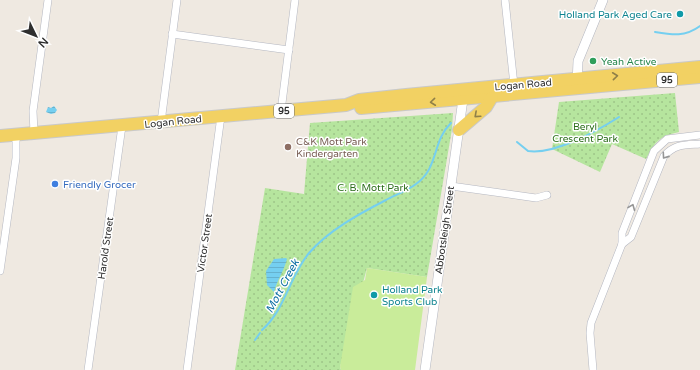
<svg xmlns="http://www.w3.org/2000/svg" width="700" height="370" font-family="'Varela Round',sans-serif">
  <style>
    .park { fill: url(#park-dots) }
    .pitch { fill: #c9ec9a }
    .water { fill: url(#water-rules) }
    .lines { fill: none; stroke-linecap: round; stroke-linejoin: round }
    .stream { stroke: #75cff0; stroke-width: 2 }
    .minor-casing { stroke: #b4b7c1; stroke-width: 8 }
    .tertiary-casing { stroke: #b4b7c1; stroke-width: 10 }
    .primary-casing { stroke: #c9c9c9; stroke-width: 14 }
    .minor { stroke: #fff; stroke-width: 7 }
    .tertiary { stroke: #fff; stroke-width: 9 }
    .primary { stroke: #f2d163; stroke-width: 12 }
    .oneway { stroke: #908048 }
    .oneway2 { stroke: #969696 }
    .culture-dot { fill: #0f9aa8; stroke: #fff; stroke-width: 1.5 }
    .leisure-dot { fill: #2e9e5b; stroke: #fff; stroke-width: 1.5 }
    .education-dot { fill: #8d6e63; stroke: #fff; stroke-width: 1.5 }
    .shop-dot { fill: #3f7fe0; stroke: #fff; stroke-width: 1.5 }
    .labels { text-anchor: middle; stroke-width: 3; stroke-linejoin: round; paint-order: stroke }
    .shield { fill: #fff; stroke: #6d6d6d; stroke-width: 1 }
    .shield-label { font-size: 9px; font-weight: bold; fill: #2e2e2e }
    .culture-label { font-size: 10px; fill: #0d838f; stroke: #fff; text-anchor: end }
    .leisure-label { font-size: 10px; fill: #27864d; stroke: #fff; text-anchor: start }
    .street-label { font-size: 10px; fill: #2e2e2e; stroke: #fff }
    .park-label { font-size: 10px; fill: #2c6e1b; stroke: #fff }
    .education-label { font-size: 10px; fill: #785e54; stroke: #fff; text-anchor: start }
    .shop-label { font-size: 10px; fill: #366cbe; stroke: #fff; text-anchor: start }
    .water-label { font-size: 11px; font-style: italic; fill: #0d6fa3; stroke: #fff }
  </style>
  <defs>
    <pattern id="park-dots" width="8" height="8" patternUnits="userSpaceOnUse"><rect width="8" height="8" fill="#b6e59e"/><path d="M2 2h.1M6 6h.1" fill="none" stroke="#9dc588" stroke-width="1.8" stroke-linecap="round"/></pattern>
    <pattern id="water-rules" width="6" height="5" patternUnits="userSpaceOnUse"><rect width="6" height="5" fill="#75cff0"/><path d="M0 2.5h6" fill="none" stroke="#66b2ce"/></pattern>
  </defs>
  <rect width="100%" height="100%" fill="#efe9e1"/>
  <g class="park">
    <path d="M675 93 679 132C658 137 656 141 646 159L612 144 600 172 552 149 559 102Z"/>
    <path d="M453 113 452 129 427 277 367 268 340 367 341 370H235L265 188 304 194 310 123Z"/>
  </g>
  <path class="pitch" d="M367 268 427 277 415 370H341L340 367 353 287 365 280Z"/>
  <g class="water">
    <path d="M54 106 57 110 55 113 51 114 46 112 48 107 51 108Z"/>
    <path d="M286 258 287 259C284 271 277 280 274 292L267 285 266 271 274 259Z"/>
  </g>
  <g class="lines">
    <g class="stream">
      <path d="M655 32C673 35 685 37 700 26"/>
      <path d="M517 142 528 151C554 155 597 131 619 117"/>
      <path d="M262 330C285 310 289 277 309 253 329 230 359 214 386 200 395 195 407 191 416 184 439 168 432 141 451 123"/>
      <path d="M255 340 260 333"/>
    </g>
    <defs>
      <g id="minor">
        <path d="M505 0 514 85"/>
        <path d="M172 34 289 50"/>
        <path d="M281 111 295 0"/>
        <path d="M161 122 177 0"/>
        <path d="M34 133 33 111 48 0"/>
        <path d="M451 186 536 198 547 195"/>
        <path d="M622 244 631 237 664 156C675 144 684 145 700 144"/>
        <path d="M0 271 16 158V135"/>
        <path d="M88 370 122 126"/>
        <path d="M187 370 221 116"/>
        <path d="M593 370 590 333 591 323 622 244V233L654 151 667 139 700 135"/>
      </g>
      <g id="tertiary">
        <path d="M577 84 578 61 603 0"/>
        <path d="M425 370 464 92"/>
      </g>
      <g id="primary">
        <path d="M361 108 700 77"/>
        <path d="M459 130 486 107 492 97"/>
        <path d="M0 136 346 105 359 100 406 95 700 67"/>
      </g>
    </defs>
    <use href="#minor" class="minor-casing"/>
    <use href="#tertiary" class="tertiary-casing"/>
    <use href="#primary" class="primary-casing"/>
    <use href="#minor" class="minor"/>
    <use href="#tertiary" class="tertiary"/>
    <use href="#primary" class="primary"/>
  </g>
  <defs><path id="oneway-chevron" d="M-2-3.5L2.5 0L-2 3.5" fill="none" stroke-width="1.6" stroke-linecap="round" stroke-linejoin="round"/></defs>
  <g class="oneway">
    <use href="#oneway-chevron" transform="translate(615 76) rotate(-6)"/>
    <use href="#oneway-chevron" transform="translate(433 102) rotate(174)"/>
    <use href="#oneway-chevron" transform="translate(477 115) rotate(138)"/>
  </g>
  <g class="oneway2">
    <use href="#oneway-chevron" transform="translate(665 156) rotate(125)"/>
    <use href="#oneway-chevron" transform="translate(632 207) rotate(-68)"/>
  </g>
  <g class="culture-dot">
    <circle cx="680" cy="14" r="4"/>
    <circle cx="374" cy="295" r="4"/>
  </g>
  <circle class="leisure-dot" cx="593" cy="61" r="4"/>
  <circle class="education-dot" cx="288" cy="147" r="4"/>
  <circle class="shop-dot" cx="55" cy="184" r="4"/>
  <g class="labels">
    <g class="shield">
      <rect x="657" y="73" width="20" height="14" rx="3"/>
      <rect x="274" y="104" width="20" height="14" rx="3"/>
    </g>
    <g class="shield-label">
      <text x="667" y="83">95</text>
      <text x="284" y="114">95</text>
    </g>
    <g class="culture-label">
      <text x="672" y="18">Holland Park Aged Care</text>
      <text x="382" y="293" text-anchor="start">Holland Park<tspan x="382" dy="12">Sports Club</tspan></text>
    </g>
    <g class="leisure-label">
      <text x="601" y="65">Yeah Active</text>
    </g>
    <g class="street-label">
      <text transform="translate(523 84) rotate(-5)" y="4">Logan Road</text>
      <text transform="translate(173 121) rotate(-6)" y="4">Logan Road</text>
      <text transform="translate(444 230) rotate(-82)" y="4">Abbotsleigh Street</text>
      <text transform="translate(204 243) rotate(-82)" y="4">Victor Street</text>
      <text transform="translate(105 248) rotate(-82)" y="4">Harold Street</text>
    </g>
    <g class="park-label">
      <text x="585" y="130">Beryl<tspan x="585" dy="12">Crescent Park</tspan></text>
      <text x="373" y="191">C. B. Mott Park</text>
    </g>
    <g class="education-label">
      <text x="296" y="145">C&amp;K Mott Park<tspan x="296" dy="12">Kindergarten</tspan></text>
    </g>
    <g class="shop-label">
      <text x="63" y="188">Friendly Grocer</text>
    </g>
    <g class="water-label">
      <text transform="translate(282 286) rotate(-62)" y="4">Mott Creek</text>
    </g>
  </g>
  <g transform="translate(36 36) rotate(133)" stroke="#ffffff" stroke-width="3" paint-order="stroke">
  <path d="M0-3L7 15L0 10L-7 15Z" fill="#2e2e2e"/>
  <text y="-6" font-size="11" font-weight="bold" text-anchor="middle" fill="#2e2e2e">N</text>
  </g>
</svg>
